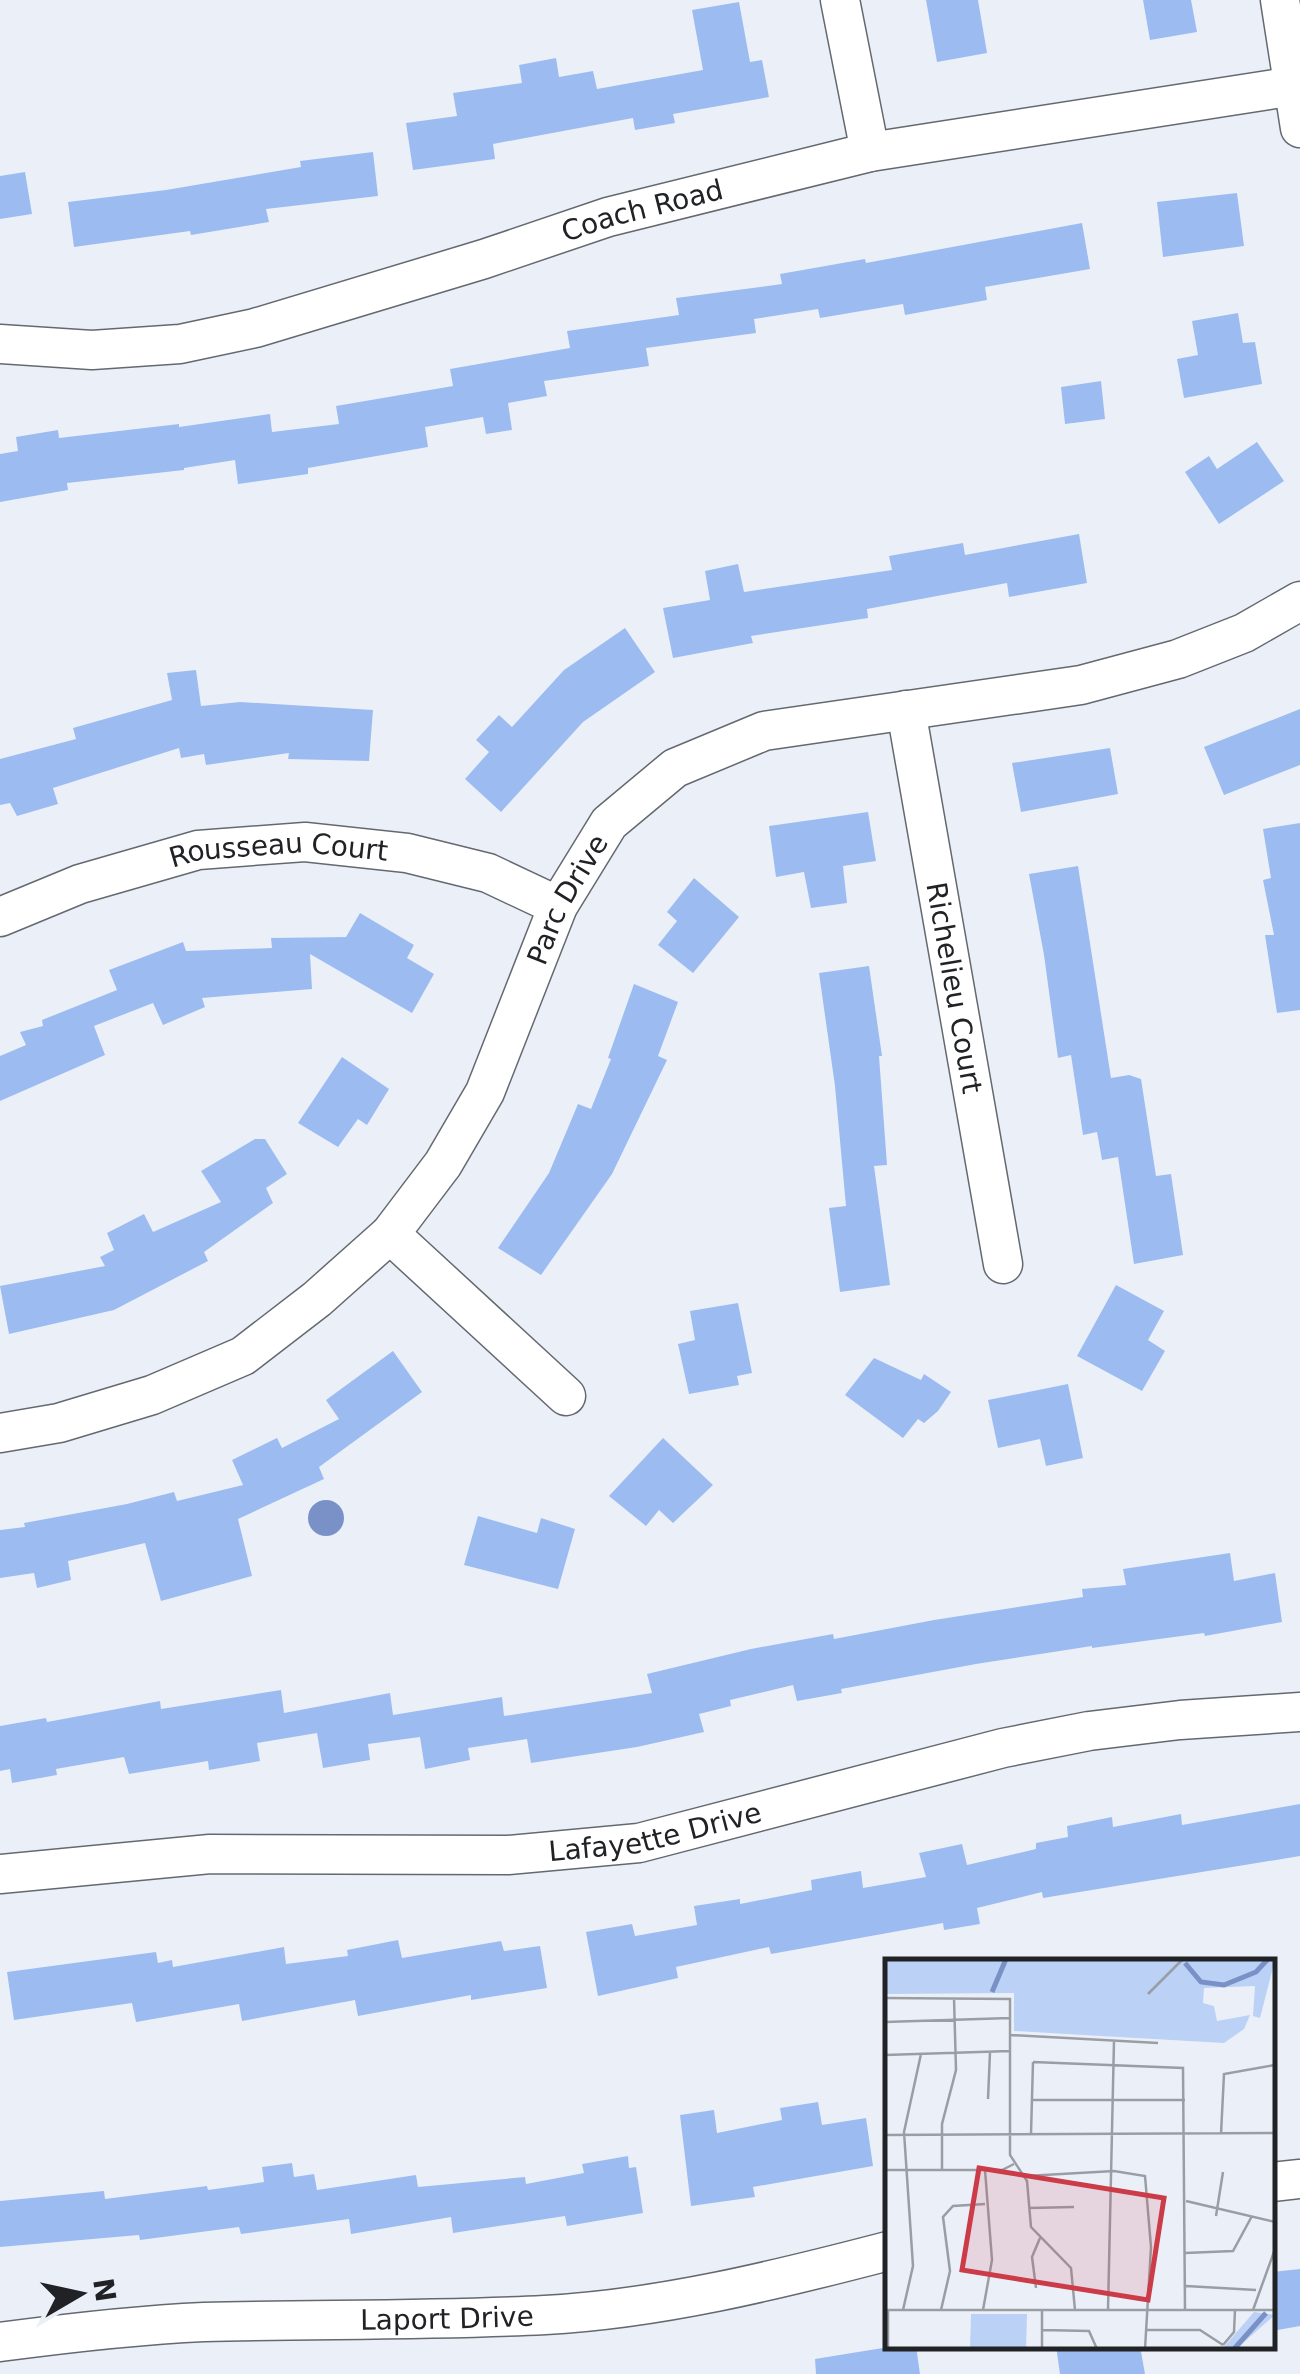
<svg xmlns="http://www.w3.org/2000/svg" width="1300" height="2374" font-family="'DejaVu Sans',sans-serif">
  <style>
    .water { fill: #7991c6 }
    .building { fill: #9cbcf1 }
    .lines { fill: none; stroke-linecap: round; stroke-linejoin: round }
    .minor-casing { stroke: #646970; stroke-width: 41 }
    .minor { stroke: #fff; stroke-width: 38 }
    .labels { text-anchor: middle; stroke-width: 8; stroke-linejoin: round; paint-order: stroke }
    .street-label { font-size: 28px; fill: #212225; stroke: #ebf0f8 }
    .inset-river { fill: none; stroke: #7991c6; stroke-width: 5 }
    .inset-road { fill: none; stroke: #9a9ea4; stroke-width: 2.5 }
    .view { fill: #cc3c48; fill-opacity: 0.15; stroke: #cc3c48; stroke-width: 5 }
    .inset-edge { fill: none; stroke: #212225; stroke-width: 5 }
  </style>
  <rect width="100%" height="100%" fill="#ebf0f8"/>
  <circle class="water" cx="326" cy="1518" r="18"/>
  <g class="building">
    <path d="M926 0H978L987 53 937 62Z"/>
    <path d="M1143 0H1191L1197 32 1150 40Z"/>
    <path d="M739 2 750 62 762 60 769 97 673 114 675 123 635 130 633 118 493 144 495 159 413 170 406 123 457 116 453 93 522 83 519 65 556 58 559 77 593 71 597 89 703 70 692 10Z"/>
    <path d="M373 152 378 196 266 209 269 222 191 235 190 231 74 247 68 202 166 190 301 167 300 161Z"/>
    <path d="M25 172 32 214 0 219V176Z"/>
    <path d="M1237 193 1244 246 1163 257 1157 202Z"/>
    <path d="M1082 223 1090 269 985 287 987 300 905 315 903 304 820 318 818 309 754 319 756 333 646 348 649 366 544 381 547 396 508 403 512 430 486 434 483 417 425 427 428 447 308 468V474L238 484 235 460 184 468V470L67 483 68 490 0 502V454L18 451 16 437 58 430 59 438 179 424V427L270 414 272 432 339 424 336 406 453 386 450 369 570 348 567 331 679 315 676 298 782 284 780 274 865 259 866 263Z"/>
    <path d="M1238 313 1243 343 1255 342 1262 384 1184 398 1177 359 1198 355 1192 321Z"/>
    <path d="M1101 381 1105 419 1065 424 1061 387Z"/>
    <path d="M1257 442 1284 481 1219 524 1185 472 1209 456 1217 469Z"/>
    <path d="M1079 534 1087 583 1009 597 1007 583 867 609 868 618 751 636 753 643 673 658 663 608 710 600 705 571 738 564 744 592 892 570 889 556 963 543 965 555Z"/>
    <path d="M625 628 655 672 583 722 501 812 465 779 489 752 476 740 499 715 512 727 564 670Z"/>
    <path d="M196 670 201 706 240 702 373 710 369 761 288 759 289 753 206 765 204 754 181 758 179 748 53 788 58 804 17 816 10 803 0 805V759L76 739 73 728 172 700 167 673Z"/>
    <path d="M1300 709V765L1224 795 1204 747Z"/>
    <path d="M1110 748 1118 794 1021 812 1012 763Z"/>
    <path d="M868 812 876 861 843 866 847 903 811 908 804 872 776 877 769 826Z"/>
    <path d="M1300 823V1010L1277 1013 1265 935H1274L1263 880 1271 878 1263 829Z"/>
    <path d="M1078 866 1111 1078 1129 1075 1141 1079 1156 1176 1171 1174 1183 1255 1134 1264 1118 1157 1102 1160 1097 1132 1083 1135 1071 1055 1058 1058 1044 955 1029 874Z"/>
    <path d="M694 878 739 917 693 973 658 945 677 921 667 912Z"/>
    <path d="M360 913 414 945 407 958 434 974 412 1013 310 954 312 989 202 998 205 1007 163 1025 153 1003 94 1026 105 1055 0 1101V1056L26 1045 20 1032 43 1026 42 1020 117 990 109 970 183 942 186 951 272 948 271 938 346 937Z"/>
    <path d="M869 966 882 1056H879L887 1165 874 1166 890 1285 840 1292 829 1208 846 1206 835 1086 819 973Z"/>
    <path d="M634 984 678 1002 658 1056 667 1060 612 1174 541 1275 498 1248 549 1173 578 1104 591 1109 611 1059 608 1058Z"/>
    <path d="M342 1057 389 1089 367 1125 358 1119 338 1147 298 1123Z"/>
    <path d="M255 1139H265L287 1174 266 1188 273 1203 204 1252 208 1261 114 1310 9 1334 0 1286 105 1266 100 1257 114 1250 107 1233 144 1214 153 1232 221 1202 201 1171Z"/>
    <path d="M1116 1285 1164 1311 1148 1340 1165 1351 1142 1391 1077 1356Z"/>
    <path d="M738 1303 752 1373 737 1376 739 1385 689 1394 678 1344 695 1340 690 1311Z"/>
    <path d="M393 1351 422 1392 319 1467 324 1479 238 1519 252 1576 161 1601 145 1543 68 1561 71 1580 37 1588 34 1573 0 1578V1530L25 1527 24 1523 127 1504 174 1492 177 1501 243 1485 232 1460 277 1438 282 1448 339 1419 326 1400Z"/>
    <path d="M874 1358 921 1380 924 1374 951 1392 938 1411 924 1423 918 1419 903 1438 845 1395Z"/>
    <path d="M1068 1384 1083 1458 1046 1466 1040 1439 998 1448 988 1400Z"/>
    <path d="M663 1438 713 1485 673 1523 659 1510 646 1526 609 1496Z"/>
    <path d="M478 1516 537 1533 541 1518 575 1529 558 1589 464 1565Z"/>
    <path d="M1230 1553 1234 1581 1275 1573 1282 1622 1205 1636 1204 1633 1092 1648V1646L976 1664 841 1689 842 1693 797 1701 793 1685 730 1700 731 1706 699 1714 704 1732 637 1747 531 1763 527 1739 468 1748 470 1760 425 1769 420 1737 368 1744 370 1760 323 1768 317 1733 257 1743 260 1761 209 1770 208 1761 129 1774 124 1757 56 1769 57 1775 12 1783 10 1769 0 1771V1726L46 1718 47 1722 160 1701 161 1709 281 1690 284 1713 390 1693 393 1715 502 1697 504 1716 652 1693 647 1674 751 1649 833 1634 834 1639 934 1620 1083 1597 1082 1589 1126 1585 1123 1569Z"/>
    <path d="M1300 1804V1856L1043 1898 1042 1892 977 1908 980 1924 944 1930 943 1923 771 1954 769 1947 676 1967 678 1978 598 1996 586 1932 632 1924 635 1936 697 1925 694 1906 740 1899V1904L812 1890 811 1880 861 1871 863 1888 926 1877 919 1853 962 1844 967 1865 1036 1849V1843L1068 1837 1067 1826 1112 1817 1113 1827 1181 1814 1182 1825Z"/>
    <path d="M398 1940 402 1958 501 1941 504 1951 540 1946 547 1988 471 2000V1995L358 2016 355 2000 242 2021 239 2004 136 2022 132 2003 14 2020 7 1972 156 1952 158 1963 172 1960 173 1967 284 1947 286 1964 348 1956 347 1950Z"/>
    <path d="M818 2102 822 2125 866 2118 873 2166 753 2187 755 2197 691 2206 680 2115 714 2110 717 2133 782 2120 780 2108Z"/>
    <path d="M628 2156 629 2168 636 2167 643 2213 567 2226 565 2216 453 2233 451 2217 351 2234 349 2219 241 2234 239 2227 140 2240 139 2235 0 2247V2201L104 2191 105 2199 207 2186 208 2190 264 2182 262 2167 292 2163 294 2177 314 2174 317 2190 416 2175 418 2187 525 2177 526 2184 584 2173 582 2164Z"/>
    <path d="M1300 2269V2326L1272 2331V2272Z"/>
    <path d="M895 2346H916L920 2374H816L815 2359Z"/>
    <path d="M1056 2346H1140L1145 2374H1060Z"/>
  </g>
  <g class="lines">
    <defs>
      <g id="minor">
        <path d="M840 0 870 152"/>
        <path d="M1280 0 1300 128"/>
        <path id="s1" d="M0 344 92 350 180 344 255 328 484 259 608 217 870 152 1294 86"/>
        <path id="s2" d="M906 710 1003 1264"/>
        <path id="s3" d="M0 917 80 884 198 850 305 842 407 853 488 873 558 906"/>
        <path d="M390 1234 566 1396"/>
        <path id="s4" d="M0 1433 59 1423 152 1395 243 1356 317 1299 390 1234 443 1164 485 1092 558 906 609 823 675 768 764 731 1081 685 1178 659 1244 633 1300 601"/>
        <path id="s5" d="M0 1874 210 1854 508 1855 639 1843 1003 1748 1089 1731 1180 1720 1300 1712"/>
        <path d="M1272 2182 1300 2179"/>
        <path id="s6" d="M0 2342C68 2333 135 2325 204 2322 317 2319 431 2321 545 2315 659 2309 777 2280 888 2251"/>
      </g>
    </defs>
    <use href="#minor" class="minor-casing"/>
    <use href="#minor" class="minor"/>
  </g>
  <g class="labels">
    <g class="street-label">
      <text dy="10" stroke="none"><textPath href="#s1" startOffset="662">Coach Road</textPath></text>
      <text dy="10" stroke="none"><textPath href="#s3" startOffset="290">Rousseau Court</textPath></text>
      <text dy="10" stroke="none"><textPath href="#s4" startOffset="828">Parc Drive</textPath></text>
      <text dy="10" stroke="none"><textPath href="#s2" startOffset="282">Richelieu Court</textPath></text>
      <text dy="10" stroke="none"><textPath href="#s5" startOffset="658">Lafayette Drive</textPath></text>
      <text dy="10" stroke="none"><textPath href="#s6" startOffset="448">Laport Drive</textPath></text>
    </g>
  </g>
  <g transform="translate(885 1959)">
    <rect width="390" height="390" fill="#ebf0f8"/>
    <path d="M0 0H390V1L375 59 368 57 370 27 319 29 318 44 329 47 332 62 365 56 359 70 339 84 129 72V34L0 35ZM369 353 390 356 351 390H337ZM86 355H142L141 390H85Z" fill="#bbd1f6"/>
    <path class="inset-river" d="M300 4 316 23 339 26 371 13 383 0M107 33 121 0M349 390 381 354"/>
    <path class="inset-road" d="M263 35 298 0M0 39 125 40V196L142 222 146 268 186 309 190 351M0 63 125 59M125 76 273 84M0 96 125 92M148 103 298 109 300 351M103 140 105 93M146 141H300M146 175 148 103M336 175 339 115 390 106M0 176 390 174M0 211H117L129 205M57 211V165L71 111 69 39M141 217 229 212 260 217 266 288 260 390M301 242 390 263M144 249 189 248M331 257 338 213M300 294 348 292 367 257M301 327 371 331M151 329 147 298 155 279M0 351H390M18 351 28 307 19 173 36 95M56 351 65 312 58 258 68 247 100 245M98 351 107 301 100 211M157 351V390M223 351 229 82M368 351 390 290M157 371 204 372 212 390M260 371H315L338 386M338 386 349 373 350 351M3 390V351"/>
    <path class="view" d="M94 209 279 239 263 341 77 311Z"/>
    <rect width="390" height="390" class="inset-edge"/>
  </g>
  <g transform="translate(80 2294) rotate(81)" stroke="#ebf0f8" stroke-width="8" paint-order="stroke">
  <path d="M0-8L18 38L0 25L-18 38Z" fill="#212225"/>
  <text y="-15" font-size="28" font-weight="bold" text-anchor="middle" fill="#212225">N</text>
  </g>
</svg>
